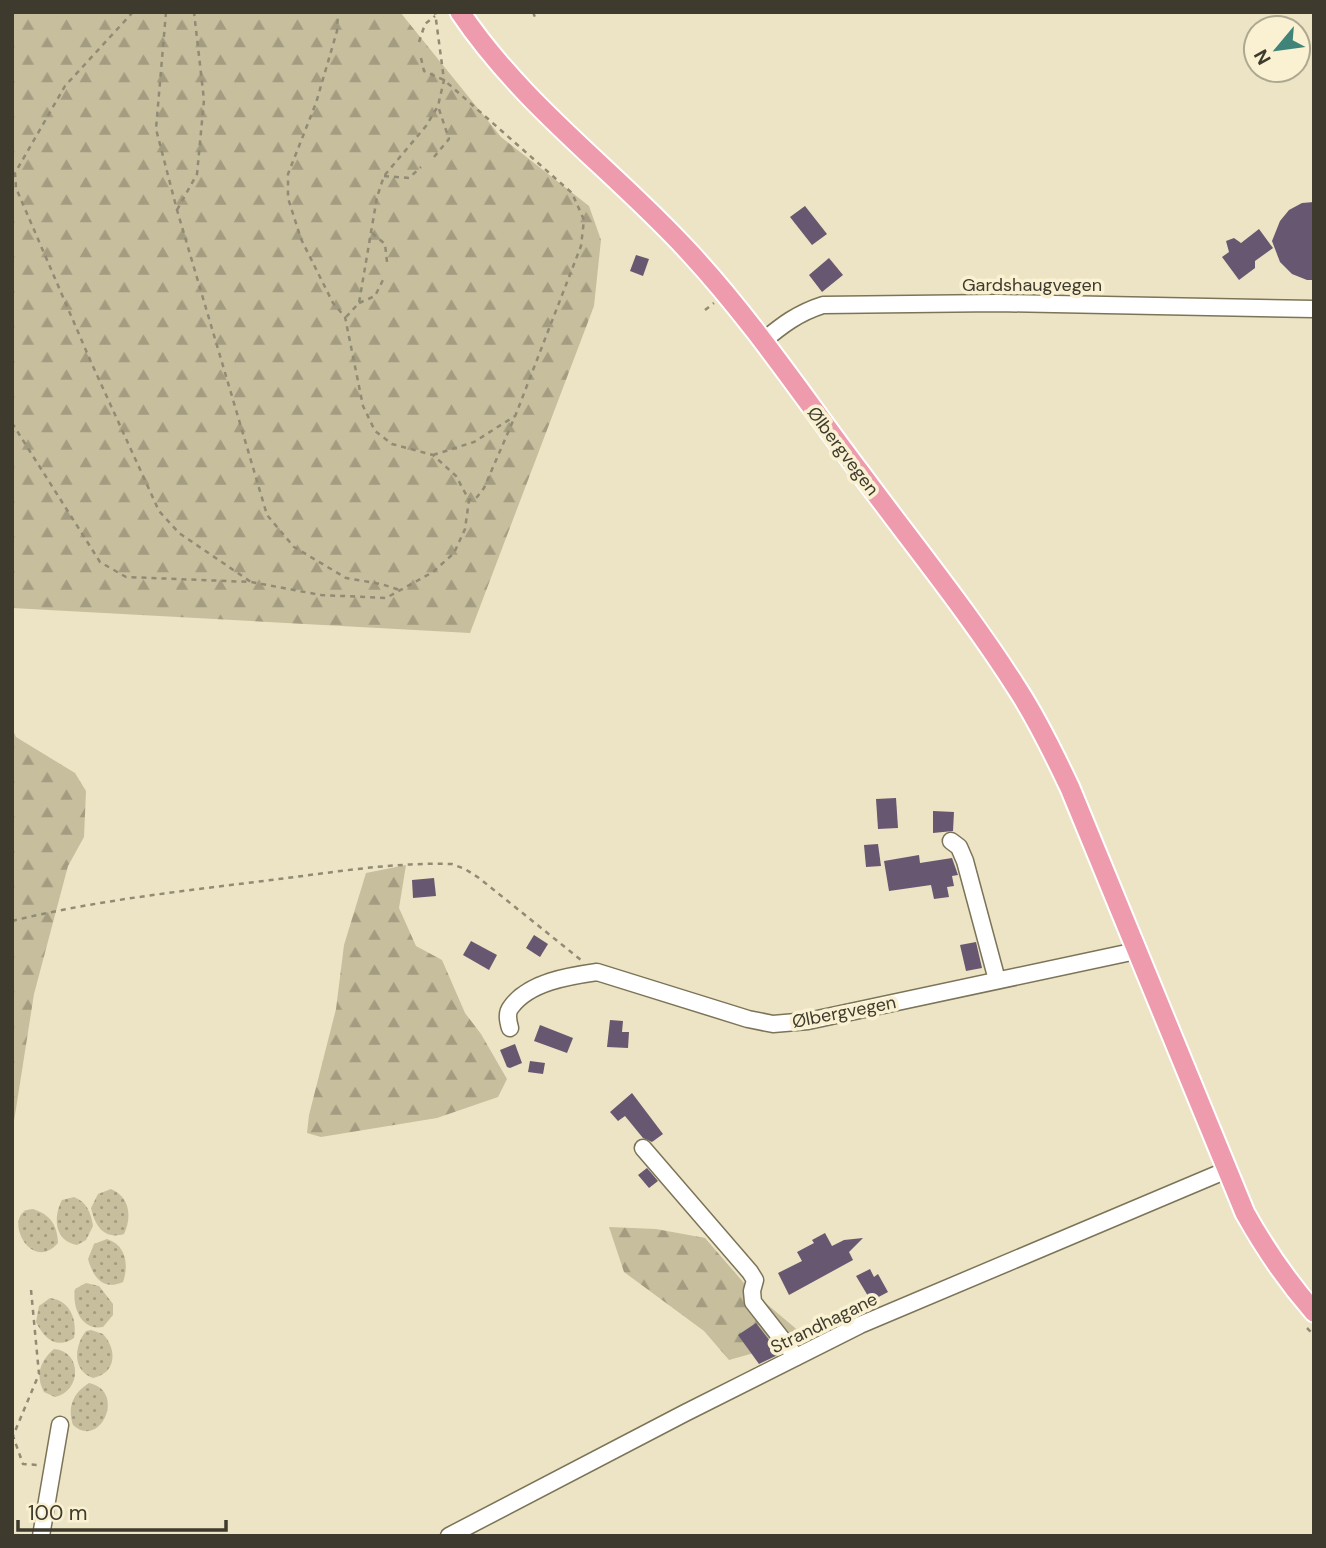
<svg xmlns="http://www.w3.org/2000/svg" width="1326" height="1548" font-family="'DM Sans',sans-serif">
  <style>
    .forest { fill: url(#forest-firs) }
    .garden { fill: url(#garden-dots) }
    .building { fill: #685770 }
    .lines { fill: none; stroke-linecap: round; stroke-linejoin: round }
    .minor-casing { stroke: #7c7457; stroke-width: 19 }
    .major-casing { stroke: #fff; stroke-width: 23 }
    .path { stroke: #918b75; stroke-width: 2.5; stroke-dasharray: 5 5; stroke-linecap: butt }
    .minor { stroke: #fff; stroke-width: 16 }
    .major { stroke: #ee9bad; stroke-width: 19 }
    .labels { text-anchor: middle; stroke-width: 7; stroke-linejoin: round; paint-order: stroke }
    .street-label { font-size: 18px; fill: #3e3b2e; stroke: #f9f1d1 }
  </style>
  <defs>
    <pattern id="forest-firs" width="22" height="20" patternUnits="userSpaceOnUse" patternTransform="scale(1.75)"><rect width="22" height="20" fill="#c7be9d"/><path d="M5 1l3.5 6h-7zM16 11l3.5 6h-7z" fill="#a39c80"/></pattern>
    <pattern id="garden-dots" width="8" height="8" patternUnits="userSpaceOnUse" patternTransform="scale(1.75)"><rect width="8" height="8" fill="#c7be9d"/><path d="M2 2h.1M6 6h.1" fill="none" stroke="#a39c80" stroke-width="1.8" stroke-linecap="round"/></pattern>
  </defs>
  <rect width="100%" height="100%" fill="#ece4c4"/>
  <g class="forest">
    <path d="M12 12H400L501 137 589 206 601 240 594 306 470 633 12 608Z"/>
    <path d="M12 728 16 737 75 773 86 791 84 837 68 866 34 994 12 1134Z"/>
    <path d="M406 865 399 908 416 946 442 960 465 1013 481 1034 507 1079 498 1097 437 1118 321 1137 307 1133 309 1115 336 1009 344 945 366 873Z"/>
    <path d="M609 1227 656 1229 705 1238 750 1290 807 1338 729 1360 704 1331 624 1272Z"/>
  </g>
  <g class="garden">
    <path d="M111 1189C130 1197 132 1217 124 1234 104 1240 95 1226 91 1208L98 1194Z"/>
    <path d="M74 1197C87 1202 91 1213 93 1226L86 1240 77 1245C54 1241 53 1217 62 1200Z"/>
    <path d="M33 1209C51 1215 57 1225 58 1243 29 1276 0 1210 33 1209Z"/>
    <path d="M107 1239C126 1245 129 1265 123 1282 103 1291 93 1277 88 1259L94 1244Z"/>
    <path d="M86 1283 99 1286 113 1304V1315L103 1327C81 1331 72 1307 75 1289Z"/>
    <path d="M50 1298C71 1301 77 1320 74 1338 56 1350 44 1338 36 1322L39 1306Z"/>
    <path d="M91 1330 103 1334C117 1349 117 1373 93 1378 72 1371 74 1346 86 1331Z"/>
    <path d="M54 1349C82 1351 82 1391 55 1397L44 1392C35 1375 40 1361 54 1349Z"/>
    <path d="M89 1383C127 1391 100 1450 73 1425 67 1407 73 1393 89 1383Z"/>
  </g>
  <g class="building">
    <path d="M1314 202V280H1307L1292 274 1280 262 1272 241 1280 221 1289 210 1302 203Z"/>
    <path d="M805 206 827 234 812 245 790 217Z"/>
    <path d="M1259 229 1273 248 1255 261V268L1239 280 1222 257 1229 252 1226 241 1234 238 1241 243Z"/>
    <path d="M636 255 649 259 643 276 630 271Z"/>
    <path d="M829 258 843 275 822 292 809 275Z"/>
    <path d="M896 798 898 828 878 829 876 799Z"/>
    <path d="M933 811 954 812 953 831 933 833Z"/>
    <path d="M878 844 881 866 866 867 864 845Z"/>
    <path d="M919 855 920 863 952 858 958 875 952 876 954 886 947 887 949 897 934 899 931 885 889 891 884 861Z"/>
    <path d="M434 878 436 896 413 898 412 880Z"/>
    <path d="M534 935 548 944 540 957 526 948Z"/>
    <path d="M471 941 497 955 489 970 463 955Z"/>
    <path d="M976 942 982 968 966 971 960 945Z"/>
    <path d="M610 1020 623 1021 622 1032H629L628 1048 607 1047Z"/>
    <path d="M540 1025 573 1038 567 1053 534 1041Z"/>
    <path d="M515 1044 522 1063 510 1068 507 1067 500 1050Z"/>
    <path d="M530 1061 545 1063 543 1074 528 1072Z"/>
    <path d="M632 1093 663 1134 652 1142 643 1138 625 1116 618 1121 610 1112Z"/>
    <path d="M647 1168 658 1181 649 1188 638 1175Z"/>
    <path d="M825 1233 832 1246 844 1240 863 1238 849 1252 853 1260 789 1295 778 1273 802 1261 797 1252 814 1243 812 1240Z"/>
    <path d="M870 1269 874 1277 878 1274 888 1292 871 1301 856 1276Z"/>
    <path d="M831 1314 837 1325 822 1332 817 1321Z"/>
    <path d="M756 1323 780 1354 759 1364 738 1335Z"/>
  </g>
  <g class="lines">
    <defs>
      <g id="minor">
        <path d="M762 342C782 325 798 313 823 305L998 303 1314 309"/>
        <path d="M951 841 959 847 965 861 997 980"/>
        <path d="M510 1028C508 1021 506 1013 511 1007 529 982 569 976 597 972L748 1019 773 1024 808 1021 1136 951"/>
        <path d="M643 1148 750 1272 755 1280 752 1291 753 1302 796 1357"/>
        <path d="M41 1536 60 1425"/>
        <path d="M449 1536 685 1413 860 1325 1227 1170"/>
      </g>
      <path id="major" d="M460 12C524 107 614 170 690 253 752 320 804 398 859 471 912 543 970 614 1018 690 1038 721 1054 754 1070 788L1245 1213C1265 1249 1287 1281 1314 1312"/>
    </defs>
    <use href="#minor" class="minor-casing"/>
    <use href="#major" class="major-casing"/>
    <g class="path">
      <path d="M133 12 65 86 15 173 16 188 91 362 159 511 179 533 251 582"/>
      <path d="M166 12 156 129 177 210 267 515 294 547 346 578 381 584 403 591"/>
      <path d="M533 12 536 20"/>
      <path d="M419 42 425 24 435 16"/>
      <path d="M421 58 424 71 444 80 572 193 584 220 581 246 516 414 484 488 477 497 469 500"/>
      <path d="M434 157 449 139 438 106"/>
      <path d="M384 176 409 178 421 167"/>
      <path d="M177 210 197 174 204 100 194 12"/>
      <path d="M372 233 385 244 387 262"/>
      <path d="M359 303 375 296 384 278"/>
      <path d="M705 310 714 303"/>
      <path d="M346 317 359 303 377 197 384 176 426 126 438 106 444 80 435 12"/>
      <path d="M12 423 100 562 126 577 251 582 321 595 386 598 433 572 454 553 465 529 469 500 456 476 433 455 392 444 375 431 363 406 345 317 333 303 301 239 288 198V174L316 103 337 31 338 12"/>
      <path d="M433 455 474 442 515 416"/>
      <path d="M12 921C97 900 184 891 271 880 330 873 391 862 452 864L465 869 479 878 581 960"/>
      <path d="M31 1290 39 1374 13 1436 23 1464 38 1465"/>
      <path d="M1307 1328 1314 1335"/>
    </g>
    <use href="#minor" class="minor"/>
    <use href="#major" class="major"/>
  </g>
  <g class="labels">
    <g class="street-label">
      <text x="1032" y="291">Gardshaugvegen</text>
      <text transform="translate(843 451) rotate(53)" y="6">Ølbergvegen</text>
      <text transform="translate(844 1012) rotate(-11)" y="6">Ølbergvegen</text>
      <text transform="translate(824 1323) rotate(-26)" y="6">Strandhagane</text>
    </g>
  </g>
  <rect width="1326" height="1548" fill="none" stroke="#3e3b2e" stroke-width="28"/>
  <g transform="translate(1277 49) rotate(241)"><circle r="33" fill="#f9f1d1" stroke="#aea890" stroke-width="2"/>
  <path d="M0-5L12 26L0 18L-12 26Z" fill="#408479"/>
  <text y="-10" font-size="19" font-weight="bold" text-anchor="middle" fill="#3e3b2e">N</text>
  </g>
  <path d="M18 1520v10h208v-10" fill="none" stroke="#3e3b2e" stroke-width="3.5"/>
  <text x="28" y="1520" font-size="21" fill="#3e3b2e" stroke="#f9f1d1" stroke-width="5" paint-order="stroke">100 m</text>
</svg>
